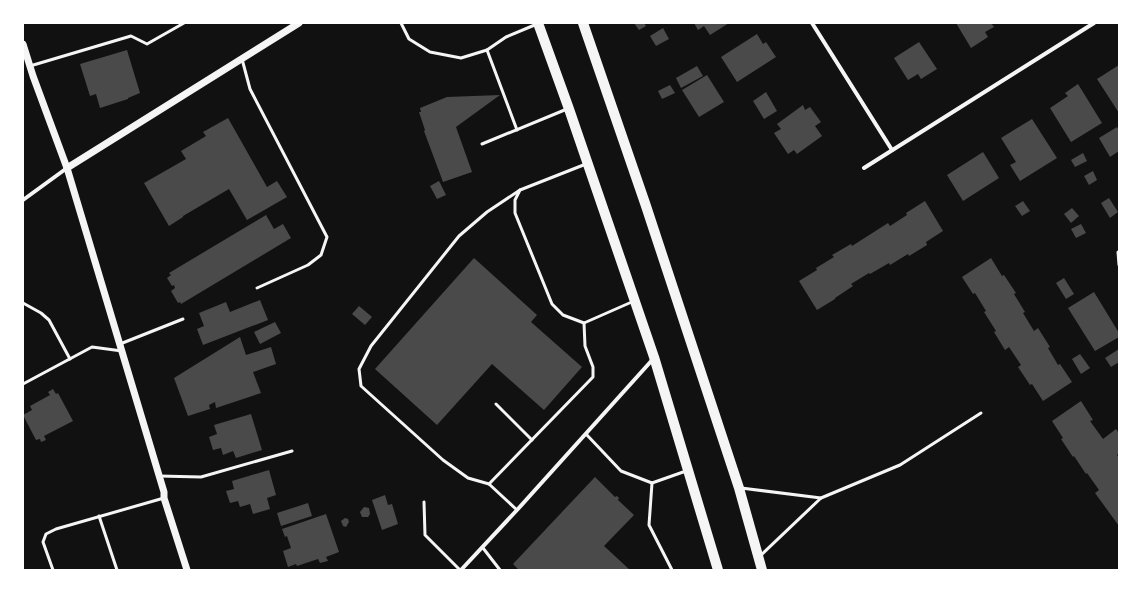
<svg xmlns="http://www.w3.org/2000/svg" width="1142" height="593" font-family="'IBM Plex Sans',sans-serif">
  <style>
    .building { fill: #4a4a4a }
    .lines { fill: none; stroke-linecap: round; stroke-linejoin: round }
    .service { stroke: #f5f5f5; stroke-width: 3 }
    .minor { stroke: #f5f5f5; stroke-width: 4 }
    .tertiary { stroke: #f5f5f5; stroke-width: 7 }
    .primary { stroke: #f5f5f5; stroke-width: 10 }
  </style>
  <rect width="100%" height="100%" fill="#111"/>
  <g class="building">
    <path d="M634 23H644L646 26 639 30Z"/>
    <path d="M694 23H729L710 35 704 26 698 30Z"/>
    <path d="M956 23H991L994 27 985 32 988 37 971 48Z"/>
    <path d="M663 28 669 39 656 46 650 36Z"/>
    <path d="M757 34 763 44 766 42 776 57 737 82 721 57Z"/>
    <path d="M919 42 937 69 921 79 918 74 908 80 894 58Z"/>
    <path d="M127 50 140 93 128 98V99L100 108 96 94 90 96 80 64Z"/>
    <path d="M1119 65V113L1097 79Z"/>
    <path d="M697 66 703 76 681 88 676 78Z"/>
    <path d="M707 75 724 102 699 117 682 90Z"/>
    <path d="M1078 84 1102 123 1071 142 1050 108 1068 96 1065 93Z"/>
    <path d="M670 85 675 93 662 99 658 91Z"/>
    <path d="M766 92 777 111 764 119 753 101Z"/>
    <path d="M500 95 456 127 472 172 443 182 424 131 425 130 419 112H421L420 108 447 97Z"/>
    <path d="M803 105 805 110 810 107 821 122 815 126 822 136 797 154 794 150 788 154 774 133 781 129 777 124Z"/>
    <path d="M228 118 267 187 277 181 287 197 247 220 229 189 183 216V217L169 226 144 183 186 159 181 151 206 136 203 132Z"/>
    <path d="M1032 119 1057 158 1020 181 1010 165 1016 162 1001 138Z"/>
    <path d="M1117 127 1119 131V151L1110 157 1099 138Z"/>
    <path d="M983 152 999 178 963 201 947 175Z"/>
    <path d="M1083 153 1087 161 1075 167 1071 160Z"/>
    <path d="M1093 171 1097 180 1089 185 1084 176Z"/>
    <path d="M439 181 446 195 437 199 430 186Z"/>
    <path d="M1109 198 1118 212 1110 218 1101 203Z"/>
    <path d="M925 201 943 231 926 242 927 245 909 256 908 254 890 265 889 263 870 274 869 273 851 284 853 286 835 298V299L817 310 799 281 817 270 816 268 834 257 832 255 851 244 852 246 888 223 890 226 907 215 906 213Z"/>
    <path d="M1023 201 1030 211 1022 216 1015 206Z"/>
    <path d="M1072 208 1079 216 1071 223 1064 214Z"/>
    <path d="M266 215 274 229 283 224 291 238 181 304 180 302 178 303 171 291 175 288 174 285 172 286 167 278 171 275 169 273Z"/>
    <path d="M1081 224 1086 233 1076 238 1071 229Z"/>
    <path d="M474 258 537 315 531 322 582 367 544 410 492 364 437 425 375 369Z"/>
    <path d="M991 258 1002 276 1004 275 1016 293 1014 294 1025 312 1023 313 1034 331 1038 328 1050 347 1048 348 1058 365 1060 364 1072 382 1043 401 1032 384 1030 385 1018 367 1021 365 1009 347 1005 350 994 332 996 331 984 312 986 311 975 293 973 294 962 277Z"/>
    <path d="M1064 278 1074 294 1066 299 1056 283Z"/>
    <path d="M1094 292 1119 333V337L1095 351 1068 308Z"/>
    <path d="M260 300 268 320 203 345 197 329 204 326 199 313 226 302 230 312Z"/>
    <path d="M359 306 372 317 365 325 352 314Z"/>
    <path d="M275 322 281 333 260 344 254 332Z"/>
    <path d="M240 337 246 355 271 347 276 364 253 372 261 393 216 408 215 402 209 405 210 409 188 416 174 378Z"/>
    <path d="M1119 349V362L1111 367 1105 358Z"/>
    <path d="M1080 354 1090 368 1081 374 1072 359Z"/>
    <path d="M53 389 56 394 58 393 73 421 44 436 46 440 41 442 40 439 36 440 23 415 32 410 30 406 50 395 48 392Z"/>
    <path d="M1081 401 1093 420 1090 421 1103 439 1116 429 1119 433V453L1117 455 1119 458V526L1095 493 1099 490 1087 473 1086 474 1074 456 1073 457 1061 439 1063 438 1052 421Z"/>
    <path d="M251 414 262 450 236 458 233 451 223 455 221 448 213 450 209 437 217 434 214 425Z"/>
    <path d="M269 470 276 495 267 498 270 509 253 514 250 504 240 507 238 501 230 503 226 491 234 489 232 481Z"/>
    <path d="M595 477 615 497 617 496 619 498 618 500 634 515 604 546 630 570H519L513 564Z"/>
    <path d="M385 495 388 505 392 504 398 524 382 530 372 500Z"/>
    <path d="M308 503 312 516 281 526 277 513Z"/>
    <path d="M364 507 369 508 370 514 368 517H362L360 512Z"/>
    <path d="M326 514 339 552 326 557 328 561 320 563 318 559 297 566 296 564 288 567 283 551 291 548 287 536 285 537 282 529Z"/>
    <path d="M345 518 348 519 349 522 346 527 343 526 341 521Z"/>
  </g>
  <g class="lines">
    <g class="service">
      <path d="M401 23 409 39 430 52 461 58 487 50 506 37 537 24"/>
      <path d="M487 50 517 130"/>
      <path d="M242 59 250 89 327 237 321 255 308 265 257 288"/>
      <path d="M30 66 131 36 147 44 184 23"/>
      <path d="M482 144 567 109"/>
      <path d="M586 164 520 190 515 200V213L552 304 563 315 584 323 634 301"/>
      <path d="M1119 252H1118L1119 265"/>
      <path d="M23 303 41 313 49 320 70 359"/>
      <path d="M120 344 183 319"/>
      <path d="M23 384 92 347 122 351"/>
      <path d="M496 404 532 440"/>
      <path d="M586 434 621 471 652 483 686 471"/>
      <path d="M159 476 201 477 292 451"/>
      <path d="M652 483 649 525 672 570"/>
      <path d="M489 484 593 377V367L585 346 584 323"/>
      <path d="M741 488 821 498"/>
      <path d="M424 502 425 535 460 570"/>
      <path d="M517 510 489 484 468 478 443 460 361 386 359 369 371 346 459 236 487 212 520 190"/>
      <path d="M99 516 117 570"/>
      <path d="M483 548 500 570"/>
      <path d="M760 556 821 498 900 465 981 413"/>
      <path d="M53 570 43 542 46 534 56 529 164 498"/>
    </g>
    <g class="minor">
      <path d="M812 23 892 150"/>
      <path d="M864 168 1094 23"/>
      <path d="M23 200 67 168"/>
      <path d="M461 570 517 510 654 358"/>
    </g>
    <g class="tertiary">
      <path d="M23 44 33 76 67 168 164 492V498L187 570"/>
      <path d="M67 168 299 23"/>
    </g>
    <g class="primary">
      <path d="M538 23 569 109 654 357 718 570"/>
      <path d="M583 23 646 206 739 488 762 570"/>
    </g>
  </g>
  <rect width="1142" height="593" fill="none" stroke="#ffffff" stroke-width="48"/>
</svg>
